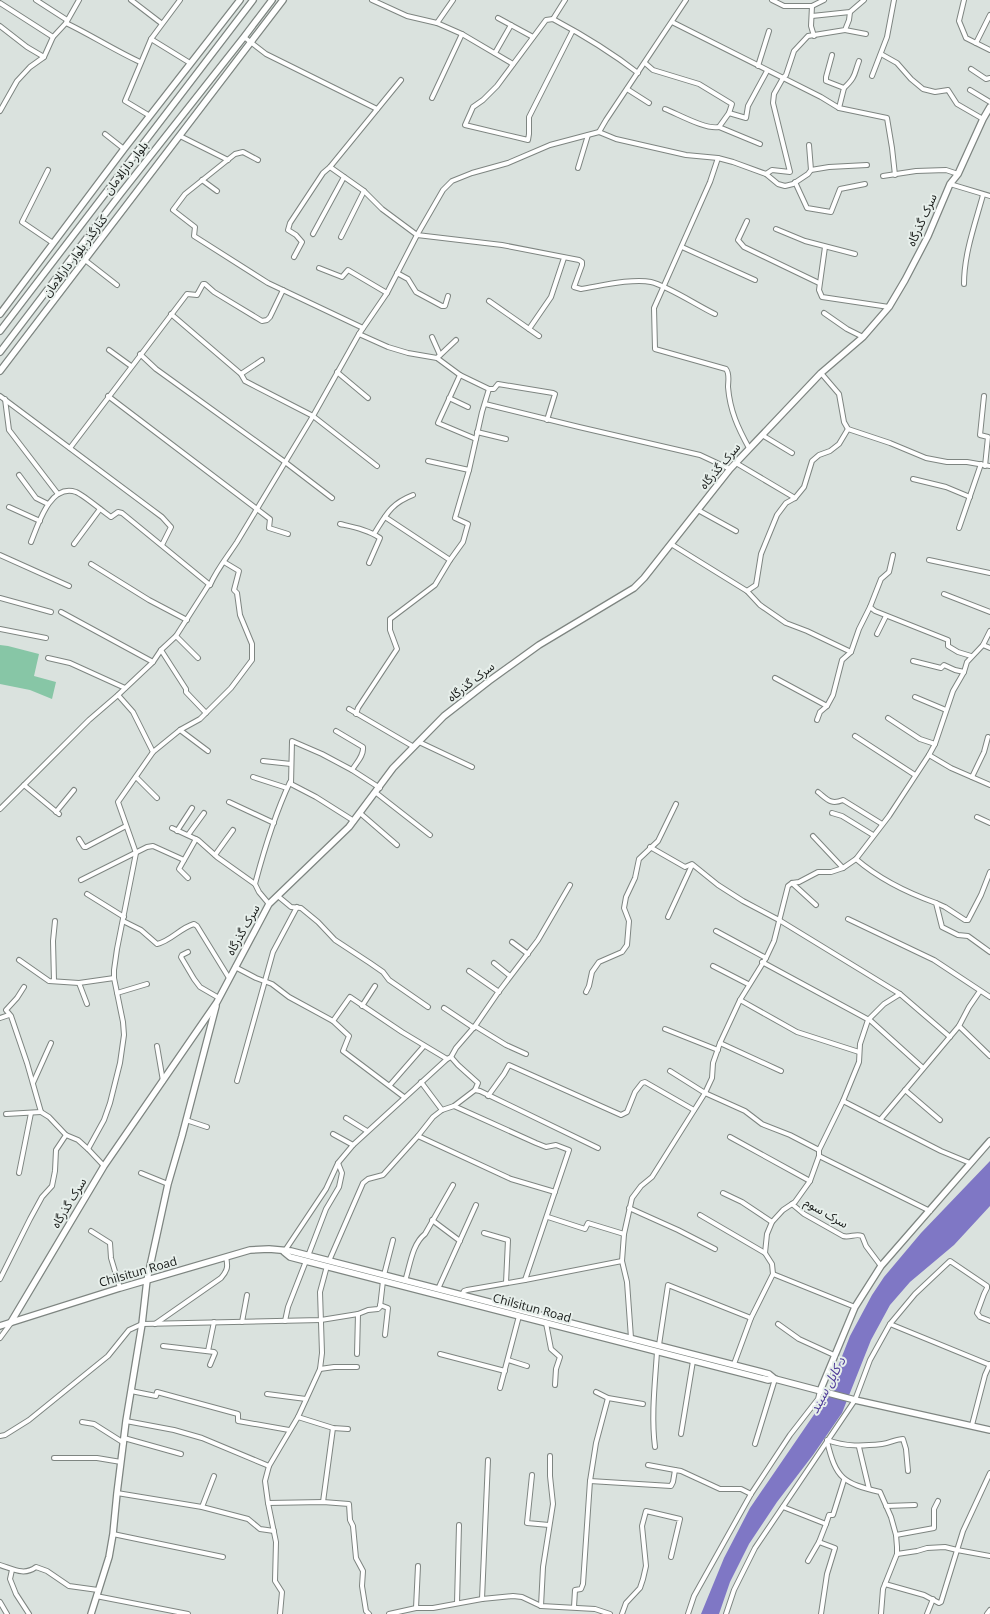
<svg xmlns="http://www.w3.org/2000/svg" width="990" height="1614" font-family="'Open Sans','Noto Sans Arabic',sans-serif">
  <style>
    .green { fill: #87c6a6 }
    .water { fill: #7f77c5 }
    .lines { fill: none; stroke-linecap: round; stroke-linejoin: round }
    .street-casing { stroke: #7e8581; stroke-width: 6 }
    .secondary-casing { stroke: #7e8581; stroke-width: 8 }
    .street { stroke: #fff; stroke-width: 4 }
    .secondary { stroke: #fff; stroke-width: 5.5 }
    .labels { text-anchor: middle; stroke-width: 4; stroke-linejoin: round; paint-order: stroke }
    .street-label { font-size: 12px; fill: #161917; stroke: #e7efeb }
    .water-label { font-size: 13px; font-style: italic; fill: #4c3997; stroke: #e7efeb }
  </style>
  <rect width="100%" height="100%" fill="#dae2de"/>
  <path class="green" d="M0 645 8 646 39 654 34 676 56 682 52 699 30 690 0 684Z"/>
  <path class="water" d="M990 1161V1206L954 1245 910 1282 890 1305 871 1340 842 1413 813 1455 777 1502 749 1544 730 1582 719 1614H701L724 1558 750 1508 826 1397 850 1336 872 1295 884 1277 921 1233Z"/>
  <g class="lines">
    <defs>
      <g id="street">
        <path d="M36 0 67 20"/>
        <path d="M131 0 161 23"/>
        <path d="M372 0 407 16 437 23 462 34 513 64"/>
        <path d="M772 0 784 6H812L824 0"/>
        <path d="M964 0 959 21 966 38 990 50"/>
        <path d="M0 3 53 37"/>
        <path d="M812 6 811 26 814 36"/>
        <path d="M812 16 850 12 864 0"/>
        <path d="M498 18 533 37"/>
        <path d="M553 19 565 0"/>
        <path d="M672 22 821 97 839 108 887 118 892 148 895 175"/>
        <path d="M66 23C91 35 114 50 140 62"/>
        <path d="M437 23 453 0"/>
        <path d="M0 26 27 47 44 57"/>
        <path d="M573 30 529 117V134L528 140 465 125 473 107 483 100 497 86 546 20 553 19C583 35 611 52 638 73"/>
        <path d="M845 30 866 34"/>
        <path d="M244 37 266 54 377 109"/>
        <path d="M151 39 190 63"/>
        <path d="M976 43 990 15"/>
        <path d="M495 53 511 25"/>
        <path d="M881 54 897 63 911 79 923 89 935 92 948 90 957 104 983 119"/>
        <path d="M832 55 826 77V81L844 88 839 108"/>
        <path d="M645 63 653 70 699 84 732 104 729 113 719 127C706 130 678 114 665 109"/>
        <path d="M758 66 769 31"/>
        <path d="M971 69 986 79 990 78"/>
        <path d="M872 76 887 37 894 0"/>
        <path d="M844 88C856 77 854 74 859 61"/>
        <path d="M627 89 649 103"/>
        <path d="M970 90 990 102"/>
        <path d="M432 98 462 34"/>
        <path d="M0 111 17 81 30 67 44 57 53 37 66 23 79 0"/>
        <path d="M729 113 746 118 748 106 767 71"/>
        <path d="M150 116 125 101 151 39 180 0"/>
        <path d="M719 127 760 144"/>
        <path d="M599 132 606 120 686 0"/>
        <path d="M105 134 124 149"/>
        <path d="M180 136 228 160"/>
        <path d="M809 145 811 170"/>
        <path d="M718 158 710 182 654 308 655 349 726 369C730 374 728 381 728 387 730 411 738 428 749 448"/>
        <path d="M258 160 243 152 235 154 185 194 173 210 195 227 194 236 268 283 363 328"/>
        <path d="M330 167 364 191 382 209 417 235 502 245 579 260 582 262V265L574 287 581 289C600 286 633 278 651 282 668 286 698 306 715 314"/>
        <path d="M578 168 588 135"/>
        <path d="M48 170 22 222 53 243"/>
        <path d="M766 174 772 170 790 172 773 103 774 94 783 78 786 75 794 51 808 36 845 30 849 20 850 12"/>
        <path d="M883 176 916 171 946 170 958 174"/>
        <path d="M202 180 217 191"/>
        <path d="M795 182 807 208 831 212 840 189 865 184"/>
        <path d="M950 184 990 196"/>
        <path d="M747 221 738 240 744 247 819 283"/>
        <path d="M776 229 805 241 855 254"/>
        <path d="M313 234 344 177"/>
        <path d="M341 237 364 191"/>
        <path d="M682 247 755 280"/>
        <path d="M825 247 819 290 822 297 889 307"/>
        <path d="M294 257 302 242 296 235 288 230 290 223 323 173 330 167 401 80"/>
        <path d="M85 260 117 285"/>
        <path d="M319 268 342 277 348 270 387 293"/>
        <path d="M397 273 408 279 416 292 442 306H445L448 296"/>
        <path d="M964 284C964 254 975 224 983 195"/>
        <path d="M489 301 539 336"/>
        <path d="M824 313 847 329 863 337"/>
        <path d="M171 314 241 374 245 381 313 416 377 466"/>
        <path d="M529 329 551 297 564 258"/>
        <path d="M359 334 388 347 408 353 437 358 460 375 489 389H494L498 384 553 393 555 394 547 420"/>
        <path d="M432 337 440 355"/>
        <path d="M109 350 131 366"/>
        <path d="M140 354 156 369 285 462 332 498"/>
        <path d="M437 358 456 340"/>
        <path d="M337 372 368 398"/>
        <path d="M821 373 839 394 844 422 848 429 890 443 926 458 947 462H967L990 466"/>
        <path d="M241 374 262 360"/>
        <path d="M460 375 438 423 476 439"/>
        <path d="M0 396 162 517 171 527 162 545"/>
        <path d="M108 396 270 519 269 528 288 534"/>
        <path d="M984 396 980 435 988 437 985 466"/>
        <path d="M449 398 468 407"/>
        <path d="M5 399 9 430 58 494"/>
        <path d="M485 404 579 427 700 455 730 469"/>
        <path d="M477 432 506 439"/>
        <path d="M762 435 792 453"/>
        <path d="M70 448 187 294 197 295 203 284H205L214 292 262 321 267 320 270 317 283 290"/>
        <path d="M428 461 469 470 482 412 489 389"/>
        <path d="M736 463 795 498"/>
        <path d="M19 475 36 498 48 504"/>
        <path d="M913 479 946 487 970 497"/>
        <path d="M9 507 40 521"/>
        <path d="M698 510 736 531"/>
        <path d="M385 517 450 560"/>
        <path d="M340 524C353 527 369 530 380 538L369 563"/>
        <path d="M959 528 981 464"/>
        <path d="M374 534C386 515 390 504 413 495"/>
        <path d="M31 542C38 525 50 483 76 492 85 496 102 511 111 517L118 512 122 513 210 585"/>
        <path d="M74 544 100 509"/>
        <path d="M671 544 747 591 760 605 786 623 807 631 851 652"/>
        <path d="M0 555 69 586"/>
        <path d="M893 555 889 572 881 579 870 607 875 611 948 640V646L958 652 971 656"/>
        <path d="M929 560 990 573"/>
        <path d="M91 564 149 600 187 620"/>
        <path d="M747 591 756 585 761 554 777 515 786 503 795 498 804 487 812 461 819 455 830 451 839 444 848 429"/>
        <path d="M944 594 990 612"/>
        <path d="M0 598 51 612"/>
        <path d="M61 612 153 662"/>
        <path d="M0 629 46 638"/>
        <path d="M877 634 886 616"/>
        <path d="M176 636 198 658"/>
        <path d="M983 645 990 648"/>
        <path d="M161 650 186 689V692L206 713"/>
        <path d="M48 658 70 663 125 688"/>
        <path d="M913 661 941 668 944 665 955 670 964 672"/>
        <path d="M775 678 827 706"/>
        <path d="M915 697 946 710"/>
        <path d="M349 709 414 747"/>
        <path d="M356 714 358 708 397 649 390 630V619L435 585 450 560 463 542 468 524 455 518 469 470"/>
        <path d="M888 718 920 739 935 744"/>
        <path d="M817 720 820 712 827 706 833 695 842 660 851 652 859 629 870 607"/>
        <path d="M180 730 208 751"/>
        <path d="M336 731 363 747C364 756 356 763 352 770"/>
        <path d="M855 736 915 775"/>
        <path d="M419 742 472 767"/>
        <path d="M153 752 180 730 200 719 231 688 252 660V644L240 615 237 593 234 590 239 571 224 562"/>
        <path d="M929 755 951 768 990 785"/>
        <path d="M263 761 291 764"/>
        <path d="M136 777 157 798"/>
        <path d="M253 777 287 788"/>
        <path d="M972 777 984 752 988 737"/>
        <path d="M24 785 59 814"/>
        <path d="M375 792 430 835"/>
        <path d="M818 792C828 800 831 805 843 800L882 824"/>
        <path d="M229 802 274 823"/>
        <path d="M0 809 89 720 118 695 153 662 161 650 176 636 208 586 210 585C217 569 228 556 237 542L313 416 359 334 387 293 417 235 443 190 452 181 472 173 508 163 550 145 599 132 616 139 686 155 718 158 733 162 766 174 778 184 785 186 793 184 808 174 811 170 829 167 867 165"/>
        <path d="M56 812 74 790"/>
        <path d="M360 813 397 845"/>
        <path d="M832 813 842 816 873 835"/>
        <path d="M977 817 990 823"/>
        <path d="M354 821 316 797 291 784 292 741 322 754 352 770 380 788"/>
        <path d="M172 828 198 840 217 857 255 884 259 892 269 904"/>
        <path d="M177 831 192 808"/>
        <path d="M188 835 204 813"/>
        <path d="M813 836 843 868"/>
        <path d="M79 839 84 847H86L126 826"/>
        <path d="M650 847 685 867 692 864 718 885 743 901 779 920 900 994 950 1037"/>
        <path d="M215 855 233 830"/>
        <path d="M856 859C878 878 908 893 936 903L942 927 958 935 968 936 990 952"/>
        <path d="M188 878 179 869 196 839"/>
        <path d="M81 880 147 847 153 846 184 860"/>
        <path d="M792 883 816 905"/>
        <path d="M255 884C264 850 275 814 290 782"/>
        <path d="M87 894 124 917"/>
        <path d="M279 897 291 907 301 908 318 922 335 940 370 963 383 972 389 980 428 1007"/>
        <path d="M936 903 945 907 965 920H968L981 895 990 872"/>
        <path d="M668 917 692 865"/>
        <path d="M848 919 934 960 990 997"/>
        <path d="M123 921 141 930 157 944C171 941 180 928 194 924L197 926 229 978"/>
        <path d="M716 931 766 958"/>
        <path d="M512 942 528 954"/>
        <path d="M188 952 182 955 181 957 194 979 200 987 219 998"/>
        <path d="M19 960 49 981 79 983 114 978"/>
        <path d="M762 962 871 1021 923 1068"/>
        <path d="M494 963 510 976"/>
        <path d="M713 966 748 984"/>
        <path d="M235 967 256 978 272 984 289 997 333 1021 349 1036 343 1051 404 1097"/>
        <path d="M469 971 499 992"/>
        <path d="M54 981 53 941 55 921"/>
        <path d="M79 983 87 1004"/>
        <path d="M24 987 17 998 6 1010 11 1016 27 1063 41 1112 49 1117 66 1135 78 1140 88 1149 104 1166"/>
        <path d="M586 992 589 986 592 972 599 962 622 952 627 945 629 921 624 908 626 897 635 878 639 859 658 841 676 804"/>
        <path d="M117 993 147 984"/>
        <path d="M740 1000 797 1032 859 1052"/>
        <path d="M362 1006 375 986"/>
        <path d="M444 1008 474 1028"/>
        <path d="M0 1018 9 1015"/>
        <path d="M333 1021 350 997 402 1032 447 1059"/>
        <path d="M475 1026 506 1045 526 1054"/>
        <path d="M959 1026 990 1056"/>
        <path d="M665 1029 718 1050"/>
        <path d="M720 1043 781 1071"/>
        <path d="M157 1046 163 1081"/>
        <path d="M451 1057 458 1065 478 1083 475 1090"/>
        <path d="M670 1071 705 1093 745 1111 762 1124 790 1135 819 1150"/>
        <path d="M237 1081 273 952 297 907"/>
        <path d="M421 1082 442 1110"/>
        <path d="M33 1083 51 1043"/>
        <path d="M390 1085 424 1046"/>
        <path d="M905 1090 940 1120"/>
        <path d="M488 1096 504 1074 509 1065 621 1115 627 1112 635 1092 642 1083 645 1082 694 1110"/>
        <path d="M843 1101 941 1151 970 1163"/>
        <path d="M454 1106 536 1143 546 1147 556 1145 569 1150 525 1280"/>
        <path d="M6 1114 41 1112"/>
        <path d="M346 1118 367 1131"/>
        <path d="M186 1120 207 1127"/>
        <path d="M880 1120 959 1026 969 1007 980 991"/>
        <path d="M333 1134 353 1145"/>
        <path d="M418 1136 511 1179 555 1192"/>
        <path d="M730 1137 810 1181"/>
        <path d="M88 1149 104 1120 110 1103 120 1063 124 1035 123 1022 114 978V970L117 949 136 853 118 802 153 752 133 712 118 695"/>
        <path d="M819 1156 930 1211"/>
        <path d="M19 1173 31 1113"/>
        <path d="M141 1173 168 1184"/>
        <path d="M723 1193 742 1202 772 1222"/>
        <path d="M792 1204 804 1214 843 1236C850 1238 856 1233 862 1236L866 1246 881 1266"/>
        <path d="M629 1208 678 1230 715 1249"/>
        <path d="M700 1215 765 1253"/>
        <path d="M548 1217 585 1229 588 1223 624 1234"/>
        <path d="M432 1220 460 1241"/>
        <path d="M91 1231 110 1243 111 1258 120 1288"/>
        <path d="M484 1233 508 1240 506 1283"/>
        <path d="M284 1252 326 1189 338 1163 353 1145 447 1059 451 1057 456 1048 475 1026 497 994 538 940 570 885"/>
        <path d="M308 1256 326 1209 339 1187 342 1173 338 1163"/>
        <path d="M329 1261 363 1183 368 1179 383 1175 418 1136 433 1117 442 1110 454 1106 475 1090 480 1091 598 1148"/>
        <path d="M773 1274 855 1307"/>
        <path d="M384 1275 393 1240"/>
        <path d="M0 1279 30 1219 42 1197 52 1186 55 1171 56 1150 66 1135"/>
        <path d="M405 1281C410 1266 412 1244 425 1234L453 1185"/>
        <path d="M438 1289 476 1205"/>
        <path d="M462 1295 464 1291 467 1290 525 1280 622 1261"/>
        <path d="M380 1305 388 1308 385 1335"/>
        <path d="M285 1321 288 1307 306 1261"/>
        <path d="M242 1322 247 1295"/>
        <path d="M546 1323 551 1349 560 1357 556 1369 555 1385"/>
        <path d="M155 1324 221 1278C228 1270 228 1266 226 1257"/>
        <path d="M778 1324 799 1339 834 1355"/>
        <path d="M890 1324 990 1365"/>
        <path d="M0 1338 11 1323"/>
        <path d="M631 1338 627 1282 622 1261 624 1234 632 1198 641 1186 652 1177 705 1093 712 1078 713 1063 720 1043 740 1000 766 958 774 941 788 886 792 883 799 882 818 872H831L843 868 856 859 889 816 929 755 935 744 953 691 964 672 967 662 983 645 990 631"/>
        <path d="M659 1345 668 1285 751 1318"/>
        <path d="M163 1346 214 1352 215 1353 210 1365"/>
        <path d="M208 1351 214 1322"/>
        <path d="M357 1354 358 1314"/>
        <path d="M440 1354 505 1371"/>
        <path d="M508 1360 527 1366"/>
        <path d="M734 1364 751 1318 773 1274 772 1264 765 1253 767 1234 772 1222 783 1210 795 1202 810 1181 819 1156V1150L843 1101 859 1062 860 1044 868 1020 884 1004 900 994"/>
        <path d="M320 1369 334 1367H357"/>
        <path d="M500 1388 519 1316"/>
        <path d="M131 1391 156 1396 157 1392 238 1414V1421L289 1430"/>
        <path d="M596 1392 608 1398 643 1404"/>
        <path d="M267 1394 306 1399"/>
        <path d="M298 1417 333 1428 348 1429"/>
        <path d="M126 1421 174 1430 202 1438 269 1466"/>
        <path d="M82 1422 94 1424 124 1443"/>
        <path d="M972 1425 985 1375 990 1364"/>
        <path d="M681 1434 693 1361"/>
        <path d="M0 1436 5 1435 29 1420 50 1403 108 1356 129 1330 142 1324 321 1320 358 1314 368 1310 378 1309 380 1307 383 1281"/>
        <path d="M124 1438 181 1454"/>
        <path d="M827 1440C846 1447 863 1446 882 1444 890 1443 896 1439 903 1439L906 1449 908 1471"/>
        <path d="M827 1441C836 1479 843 1483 880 1492L891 1517 896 1535 897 1547V1554L883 1589 881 1614"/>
        <path d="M755 1444 775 1379"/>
        <path d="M655 1447C651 1416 655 1383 657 1352"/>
        <path d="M859 1447 869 1489"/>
        <path d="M54 1458H97L121 1462"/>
        <path d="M648 1465 675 1470"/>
        <path d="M532 1475 527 1523 549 1525"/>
        <path d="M590 1481 671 1486 673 1482 675 1470 681 1471 720 1489H741L751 1494"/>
        <path d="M117 1493 202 1507 248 1519 260 1529 274 1531"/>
        <path d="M323 1502 333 1428"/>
        <path d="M268 1503 323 1502 349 1504 350 1520 353 1526 356 1558 363 1571 362 1586 366 1611 369 1614"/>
        <path d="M886 1506 915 1505"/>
        <path d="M202 1507 214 1476"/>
        <path d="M783 1507 826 1524 819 1542 808 1561"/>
        <path d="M826 1524 829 1515H833L844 1480"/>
        <path d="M113 1534 223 1557"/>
        <path d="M896 1535 934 1528V1509L938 1501"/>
        <path d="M819 1542 835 1548 827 1574 821 1614"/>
        <path d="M897 1554 917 1551 927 1548 945 1547 957 1550 990 1556"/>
        <path d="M0 1565C13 1569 24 1576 36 1567L47 1571 69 1586 98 1590"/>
        <path d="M12 1570 10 1579 16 1594 29 1614"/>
        <path d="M885 1584 924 1595 939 1603 941 1602 963 1531 990 1473"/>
        <path d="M96 1596 188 1614"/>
        <path d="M482 1599 488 1460"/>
        <path d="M0 1602 7 1614"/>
        <path d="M457 1603 459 1525"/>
        <path d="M541 1606 543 1567 553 1504 550 1476V1456"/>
        <path d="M574 1607 575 1590 581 1589 583 1584 590 1481 596 1443 608 1398"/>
        <path d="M416 1608 418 1566"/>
        <path d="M280 1614 282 1592 275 1581 276 1542 268 1503 265 1481 269 1466 298 1417 320 1369 322 1353 320 1292 327 1266"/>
        <path d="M389 1614 416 1608H433L482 1599 513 1596 522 1597 541 1606 595 1609 610 1614"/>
        <path d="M622 1614 626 1603 640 1588 643 1579 646 1566 642 1526 646 1511 680 1519 671 1557"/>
        <path d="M688 1614 694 1596 751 1494 790 1435 818 1399 820 1391"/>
        <path d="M726 1614 734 1590 755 1548 855 1400 870 1360 890 1324 915 1294 950 1261 987 1286V1288L984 1294 977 1313 980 1317 990 1321"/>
        <path d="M927 1614 933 1599"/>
        <path d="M987 1614 990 1610"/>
      </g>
      <g id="secondary">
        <path d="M0 314 124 149 240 0"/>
        <path d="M0 331 253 0"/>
        <path d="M0 352 121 193 244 37 272 0"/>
        <path d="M0 371 283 0"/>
        <path d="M284 1252 290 1257 768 1380 775 1379"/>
        <path d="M11 1322 104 1166 217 1002 269 904 349 827 393 768 444 716 489 681 539 645 634 588 644 578 730 469 821 373 863 337 889 307 905 280 928 236 950 184 958 174 983 119 990 107"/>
        <path d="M0 1326 120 1288 250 1250 269 1249 291 1251 769 1374 775 1379 855 1400 990 1430"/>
        <path d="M820 1391 855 1307 881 1266 990 1141"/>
        <path d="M91 1614 109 1557 113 1534 117 1493 126 1421 142 1324 147 1280 168 1184 182 1136 216 1006"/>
      </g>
    </defs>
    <use href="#street" class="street-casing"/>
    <use href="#secondary" class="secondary-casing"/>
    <use href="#street" class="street"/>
    <use href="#secondary" class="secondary"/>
  </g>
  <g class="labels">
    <g class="street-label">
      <text transform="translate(126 168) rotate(-52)" y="4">بلوار دارالامان</text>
      <text transform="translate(922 220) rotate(-66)" y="4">سرک گذرگاه</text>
      <text transform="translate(75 256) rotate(-53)" y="4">کنارگذر بلوار دارالامان</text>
      <text transform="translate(720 466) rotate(-50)" y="4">سرک گذرگاه</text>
      <text transform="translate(471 682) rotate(-38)" y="4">سرک گذرگاه</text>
      <text transform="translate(243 930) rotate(-61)" y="4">سرک گذرگاه</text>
      <text transform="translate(69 1203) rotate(-59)" y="4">سرک گذرگاه</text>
      <text transform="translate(826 1213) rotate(30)" y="4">سرک سوم</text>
      <text transform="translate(138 1272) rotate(-16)" y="4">Chilsitun Road</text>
      <text transform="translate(532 1308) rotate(15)" y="4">Chilsitun Road</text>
    </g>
    <g class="water-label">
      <text transform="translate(827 1385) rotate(-62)" y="5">د کابل سيند</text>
    </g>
  </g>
</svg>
